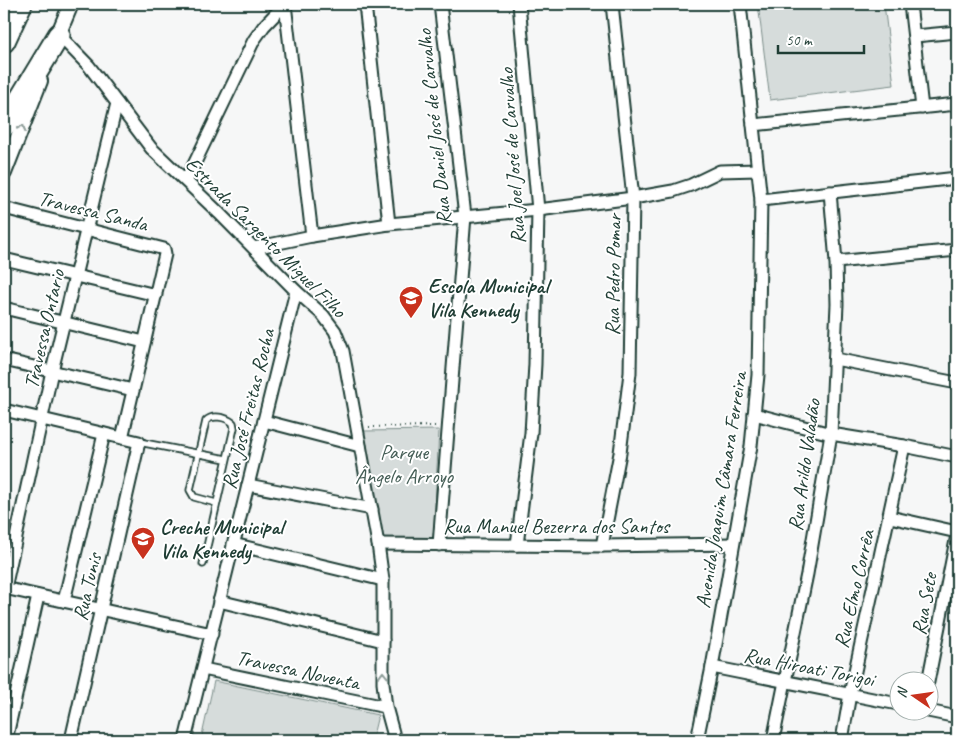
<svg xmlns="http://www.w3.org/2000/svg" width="961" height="744" font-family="Caveat,sans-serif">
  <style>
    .green { fill: #d6dcdb; stroke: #7a8c88 }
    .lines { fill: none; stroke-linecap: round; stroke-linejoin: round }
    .service-casing { stroke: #1f3d34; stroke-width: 9 }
    .minor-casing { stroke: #1f3d34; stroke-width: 15 }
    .tertiary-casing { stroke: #1f3d34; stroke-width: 18 }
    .motorway-casing { stroke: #1f3d34; stroke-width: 25 }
    .path { stroke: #1f3d34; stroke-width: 2; stroke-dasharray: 1 4; stroke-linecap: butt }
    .service { stroke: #fff; stroke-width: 5.5 }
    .minor { stroke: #fff; stroke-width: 11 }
    .tertiary { stroke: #fff; stroke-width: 14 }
    .motorway { stroke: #fff; stroke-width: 21 }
    .oneway { stroke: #8f9e9a }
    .labels { text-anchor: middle; stroke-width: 4; stroke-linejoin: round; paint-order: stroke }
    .street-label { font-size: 21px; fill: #1f3d34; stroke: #fff }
    .poi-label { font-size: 21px; font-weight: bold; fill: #1f3d34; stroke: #fff; text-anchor: start }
    .park-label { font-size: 21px; fill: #445d55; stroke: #fff }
  </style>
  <rect width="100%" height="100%" fill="#f6f7f7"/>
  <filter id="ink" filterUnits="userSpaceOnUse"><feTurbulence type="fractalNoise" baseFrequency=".02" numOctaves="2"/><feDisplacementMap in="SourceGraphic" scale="10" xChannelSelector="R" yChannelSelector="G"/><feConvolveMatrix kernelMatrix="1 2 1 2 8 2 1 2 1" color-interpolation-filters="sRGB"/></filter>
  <g filter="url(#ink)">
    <g class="green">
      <path d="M758 4H884L894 85 770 100Z"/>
      <path d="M439 430 433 542 381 539 363 431Z"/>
      <path d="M214 681 378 715 372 740H201Z"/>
    </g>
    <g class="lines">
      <defs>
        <g id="service">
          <path d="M139 442 226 459"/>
          <path d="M203 564 234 428 233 423C226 417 212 414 206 421L190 490 194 497 216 503"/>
        </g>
        <g id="minor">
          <path d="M285 4 312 236"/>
          <path d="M365 4 389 224"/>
          <path d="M910 4 922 108"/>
          <path d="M59 35 89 66 151 148 219 213 296 291 323 315 335 331 343 351 378 544 383 580V683L386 707 395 740"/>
          <path d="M915 36 957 32"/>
          <path d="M753 125 957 104"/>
          <path d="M186 181 254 40 264 26 285 4"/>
          <path d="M761 200 957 178"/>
          <path d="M4 208 164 249 165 254 122 438"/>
          <path d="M254 248 312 236 389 224 538 210 633 198 673 191 691 185 720 171 758 170"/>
          <path d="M4 259 156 295"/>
          <path d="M836 262 957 250"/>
          <path d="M4 308 144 342"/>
          <path d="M835 359 957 383"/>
          <path d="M4 360 133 390"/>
          <path d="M4 410 139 442 71 740"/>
          <path d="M754 414 831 434 904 446 957 457"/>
          <path d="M264 421 360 446"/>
          <path d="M248 485 372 509"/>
          <path d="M890 517 957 532"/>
          <path d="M233 544 383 580"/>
          <path d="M378 544 602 546 733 544"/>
          <path d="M439 545 465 216 440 4"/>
          <path d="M517 545 531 433 535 364 538 210 519 4"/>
          <path d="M602 546 620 453 630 373 633 198 612 4"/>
          <path d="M4 588 212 634"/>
          <path d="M4 593 52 371 117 103"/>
          <path d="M64 601 104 434"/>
          <path d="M219 601 383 641"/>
          <path d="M712 667 898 704"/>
          <path d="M203 669 386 707"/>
          <path d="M928 682 957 535"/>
          <path d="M928 711 957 717"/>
          <path d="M6 740 38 596"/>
          <path d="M185 740 296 291"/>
          <path d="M697 740 712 667 751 446 758 375 761 200 740 4"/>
          <path d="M773 740 807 574 831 434 837 304 836 262 830 192"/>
          <path d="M842 740 850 694 904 446"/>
        </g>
        <g id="tertiary">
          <path d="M55 42 71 4"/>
          <path d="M4 173 40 81"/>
        </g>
        <g id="motorway">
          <path d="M4 41 21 4"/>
          <path d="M4 126 59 35"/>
        </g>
      </defs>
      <use href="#service" class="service-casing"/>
      <use href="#minor" class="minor-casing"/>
      <use href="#tertiary" class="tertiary-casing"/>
      <use href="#motorway" class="motorway-casing"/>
      <path class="path" d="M369 427 436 426"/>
      <use href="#service" class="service"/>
      <use href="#minor" class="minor"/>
      <use href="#tertiary" class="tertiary"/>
      <use href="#motorway" class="motorway"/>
    </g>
    <defs><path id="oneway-chevron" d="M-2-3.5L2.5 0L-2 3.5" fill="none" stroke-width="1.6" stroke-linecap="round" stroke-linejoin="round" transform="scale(1.25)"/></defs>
    <g class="oneway">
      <use href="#oneway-chevron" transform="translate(22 128) rotate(-68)"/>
      <use href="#oneway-chevron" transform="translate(383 675) rotate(-91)"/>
    </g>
  </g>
  <defs>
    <symbol id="school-pin" viewBox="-11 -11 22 30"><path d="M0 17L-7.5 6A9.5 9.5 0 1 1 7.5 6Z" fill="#c8321e" stroke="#fff"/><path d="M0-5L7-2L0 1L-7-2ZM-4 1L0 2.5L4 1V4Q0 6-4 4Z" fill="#fff"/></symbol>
  </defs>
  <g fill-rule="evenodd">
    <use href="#school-pin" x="397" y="284" width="28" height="38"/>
    <use href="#school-pin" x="129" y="525" width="28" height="38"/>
  </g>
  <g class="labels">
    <g class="street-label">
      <text transform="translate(434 127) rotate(-96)" y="7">Rua Daniel José de Carvalho</text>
      <text transform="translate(512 156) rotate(-94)" y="7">Rua Joel José de Carvalho</text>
      <text transform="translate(93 211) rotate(14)" y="7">Travessa Sanda</text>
      <text transform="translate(266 237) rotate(45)" y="7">Estrada Sargento Miguel Filho</text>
      <text transform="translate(613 275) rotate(-89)" y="7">Rua Pedro Pomar</text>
      <text transform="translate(44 329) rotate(-77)" y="7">Travessa Ontario</text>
      <text transform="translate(248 409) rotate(-76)" y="7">Rua José Freitas Rocha</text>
      <text transform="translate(804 465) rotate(-82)" y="7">Rua Arildo Valadão</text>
      <text transform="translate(721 490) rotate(-81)" y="7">Avenida Joaquim Câmara Ferreira</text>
      <text x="556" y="533">Rua Manuel Bezerra dos Santos</text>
      <text transform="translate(87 587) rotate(-77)" y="7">Rua Tunis</text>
      <text transform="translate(854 589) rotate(-77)" y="7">Rua Elmo Corrêa</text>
      <text transform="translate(924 604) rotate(-79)" y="7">Rua Sete</text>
      <text transform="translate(809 667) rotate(11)" y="7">Rua Hiroati Torigoi</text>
      <text transform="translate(298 670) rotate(12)" y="7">Travessa Noventa</text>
    </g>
    <g class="poi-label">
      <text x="428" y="293">Escola Municipal<tspan x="428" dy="24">Vila Kennedy</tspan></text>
      <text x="160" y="534">Creche Municipal<tspan x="160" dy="24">Vila Kennedy</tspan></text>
    </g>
    <g class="park-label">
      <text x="404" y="459">Parque<tspan x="404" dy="24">Ângelo Arroyo</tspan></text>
    </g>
  </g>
  <rect width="961" height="744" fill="none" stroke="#fff" stroke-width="20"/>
  <rect x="10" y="10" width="941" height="724" fill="none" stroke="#1f3d34" stroke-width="2" filter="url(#ink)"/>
  <g transform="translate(914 696) rotate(283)"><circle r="24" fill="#ffffff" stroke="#a5b1ae"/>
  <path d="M0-4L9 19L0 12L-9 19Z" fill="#c8321e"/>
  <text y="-8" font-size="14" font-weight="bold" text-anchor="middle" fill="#1f3d34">N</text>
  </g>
  <path d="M778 45v8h86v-8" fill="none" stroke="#1f3d34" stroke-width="2.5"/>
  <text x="786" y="45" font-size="15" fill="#1f3d34" stroke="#ffffff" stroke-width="4" paint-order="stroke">50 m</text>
</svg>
